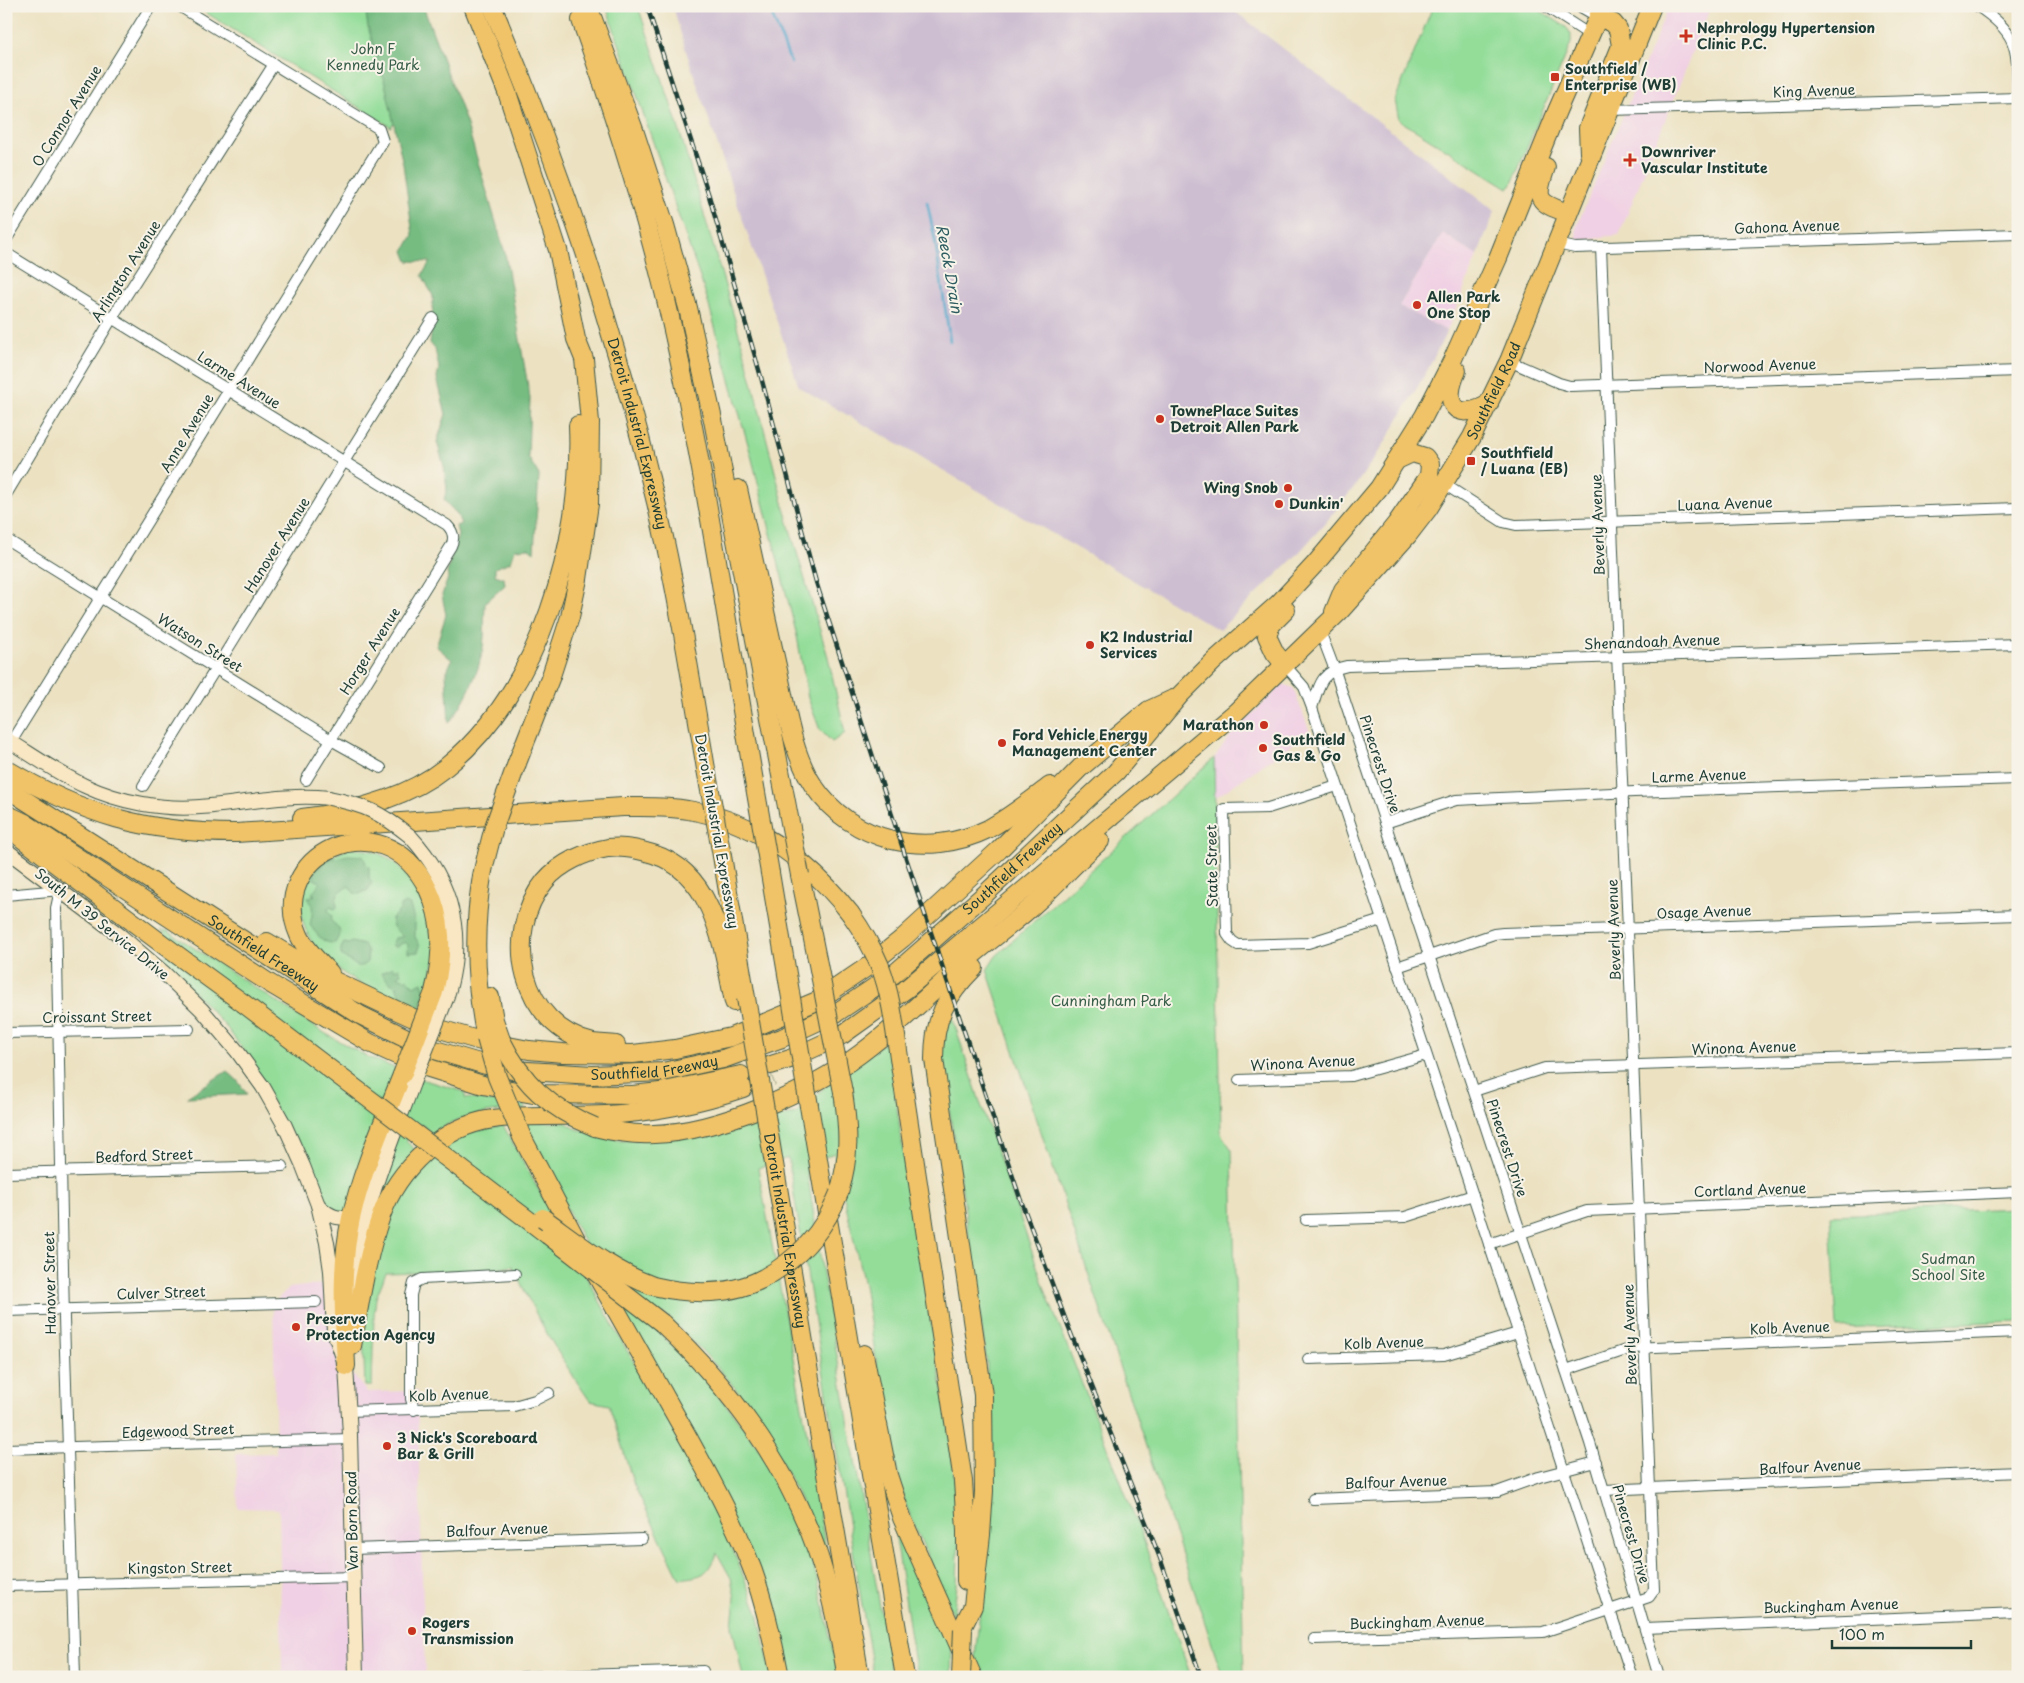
<svg xmlns="http://www.w3.org/2000/svg" width="2024" height="1683" font-family="'Playpen Sans',sans-serif">
  <style>
    .built { fill: #f0d0e4 }
    .industrial { fill: #cebed1 }
    .green { fill: #93dd99; stroke: #598d66 }
    .forest { fill: #76bc81; stroke: #4a7c5a }
    .lines { fill: none; stroke-linecap: round; stroke-linejoin: round }
    .stream { stroke: #4da8cb; stroke-width: 2.5 }
    .highway-tunnel { stroke: #c3c1a6; stroke-width: 18; stroke-dasharray: 18 9; stroke-linecap: butt }
    .street-casing { stroke: #3e5649; stroke-width: 12 }
    .secondary-casing { stroke: #3e5649; stroke-width: 16 }
    .highway-casing { stroke: #3e5649; stroke-width: 20 }
    .street { stroke: #fff; stroke-width: 10 }
    .secondary { stroke: #f9e7c3; stroke-width: 14 }
    .highway { stroke: #f0c369; stroke-width: 18 }
    .rail-casing { stroke: #1f3d34; stroke-width: 4.5 }
    .rail { stroke: #f7f3e8; stroke-width: 2.5; stroke-dasharray: 8; stroke-linecap: butt }
    .secondary-bridge-casing { stroke: #3e5649; stroke-width: 16; stroke-linecap: butt }
    .highway-bridge-casing { stroke: #3e5649; stroke-width: 20; stroke-linecap: butt }
    .secondary-bridge { stroke: #f9e7c3; stroke-width: 14 }
    .highway-bridge { stroke: #f0c369; stroke-width: 18 }
    .poi-dot { fill: #c8321e; stroke: #f7f3e8; stroke-width: 2 }
    .labels { text-anchor: middle; stroke-width: 4; stroke-linejoin: round; paint-order: stroke }
    .poi-label { font-size: 14px; font-weight: bold; fill: #1f3d34; stroke: #f7f3e8; text-anchor: start }
    .park-label { font-size: 14px; fill: #365d48; stroke: #f7f3e8 }
    .street-label { font-size: 14px; fill: #1f3d34; stroke: #f7f3e8 }
    .water-label { font-size: 15px; font-style: italic; fill: #2d5d61; stroke: #f7f3e8 }
  </style>
  <rect width="100%" height="100%" fill="#f7f3e8"/>
  <filter id="ink" filterUnits="userSpaceOnUse"><feTurbulence type="fractalNoise" baseFrequency=".02" numOctaves="2"/><feDisplacementMap in="SourceGraphic" scale="10" xChannelSelector="R" yChannelSelector="G"/><feConvolveMatrix kernelMatrix="1 2 1 2 8 2 1 2 1" color-interpolation-filters="sRGB"/></filter>
  <filter id="wash" filterUnits="userSpaceOnUse"><feTurbulence type="fractalNoise" baseFrequency=".0096" numOctaves="4" result="noise"/><feDisplacementMap in="SourceGraphic" scale="20" xChannelSelector="R" yChannelSelector="G"/><feGaussianBlur stdDeviation="1.12" result="paint"/><feColorMatrix in="noise" values="0 0 0 0 0 0 0 0 0 0 0 0 0 0 0 0 0 1.4 0 .05"/><feComposite in="paint" operator="in"/></filter>
  <g filter="url(#wash)">
    <rect width="100%" height="100%" fill="#ece2c2"/>
    <g class="built">
      <path d="M1669 6H1711L1619 235 1577 240 1576 228Z"/>
      <path d="M1443 233 1477 256 1447 331 1399 306Z"/>
      <path d="M1283 684 1293 688 1310 732 1215 798 1214 758 1230 736Z"/>
      <path d="M322 1284 346 1366 367 1392 417 1391 425 1677H282L279 1509 238 1508 236 1454 276 1453 273 1303 289 1288Z"/>
    </g>
    <path class="industrial" d="M673 6H1228L1495 211 1477 256 1443 233 1399 306 1447 331 1428 369 1384 444 1355 486 1326 522 1296 556 1219 630 799 387 686 51Z"/>
    <g class="green">
      <path d="M195 6H412L431 57 391 127Z"/>
      <path d="M606 6H638L678 126 743 347 789 526 828 657 845 733 832 742 820 730 808 698 797 636 751 455 706 295Z"/>
      <path d="M1433 6H1533L1566 27 1571 34V43L1511 186 1508 188 1399 120 1395 100Z"/>
      <path d="M1214 758 1221 1134 1232 1150 1244 1677H1223L987 970 996 956Z"/>
      <path d="M350 848 373 851 386 857 400 867 419 893 428 913 437 952 420 1014C375 991 302 965 301 906 301 891 308 874 319 864 327 857 340 853 350 848Z"/>
      <path d="M161 930 168 931 326 1034 368 1057 424 1080 465 1092V1098L524 1105 525 1109C500 1111 449 1113 435 1136L421 1124 406 1141 416 1151 378 1212 345 1213 327 1207 247 1055 227 1028 197 995 161 962 175 943Z"/>
      <path d="M950 1010 980 1102 1047 1295 1141 1533 1191 1677H982L975 1657 983 1583 987 1364 962 1189 941 1059 945 1027Z"/>
      <path d="M888 1043 907 1179 949 1430 959 1523 957 1585 953 1616 906 1505 889 1439 864 1285 834 1153 806 1165 822 1268 892 1677H874L788 1158 758 1168 809 1445 826 1552C805 1511 787 1468 763 1429 738 1385 700 1348 664 1313L654 1328C714 1386 768 1448 800 1526 819 1574 828 1626 838 1677H783L774 1613 523 1123 565 1122 576 1129 622 1141 683 1137 744 1120 749 1123 796 1114 827 1085 879 1046Z"/>
      <path d="M503 1125 625 1347 677 1435 717 1510 758 1613 772 1677H743L732 1626 735 1598 731 1578 717 1553C705 1576 706 1575 680 1579L634 1485 609 1405 590 1401C560 1358 534 1314 513 1266L495 1269 386 1273 376 1298 374 1315 372 1386H365L363 1332 377 1249 396 1196 428 1157 468 1133Z"/>
      <path d="M2018 1208V1321L1837 1328 1831 1215Z"/>
      <path d="M892 1512 952 1639 951 1677H917Z"/>
    </g>
    <g class="forest">
      <path d="M365 6H423L467 125 505 253 530 398 528 457 539 475 534 552 529 548 515 549 510 562 495 568V575L504 578 505 585 485 603C484 618 485 633 483 647 479 673 465 702 449 723L446 673 452 660 436 646 446 615 442 595 448 578 447 573 458 535 456 526 461 524 457 514 444 500 447 488 444 466 437 442 446 414 437 378 439 368 435 349 430 343 432 329 433 296 422 275 430 262 408 261 404 251 413 235 403 164 385 84 368 27Z"/>
      <path d="M348 855 363 856 366 864 369 867V878L372 882 368 890 359 894 354 893 349 886C338 892 335 895 337 907L335 909 329 907 328 911 332 916 331 921 339 928 340 934 335 943C322 944 317 934 310 925 312 915 315 906 308 898L315 895 312 894 320 882 314 879 315 870 321 867 326 860Z"/>
      <path d="M405 903 410 905 415 923V937L420 946 418 952 408 953V945L405 942 395 947 392 945 395 938 403 937 393 927 391 919 400 910V906Z"/>
      <path d="M351 942 364 945 368 951 367 962 362 966H357L341 955V948L344 943 349 944Z"/>
      <path d="M393 967 395 970 399 968 401 974 397 976 405 980 407 979 414 986 422 982 426 995 418 1010 414 1012 403 1002 396 987H398L390 983 381 973Z"/>
      <path d="M227 1071 237 1080 247 1094 187 1097Z"/>
    </g>
    <g class="lines">
      <g class="stream">
        <path d="M771 6 770 10 791 63"/>
        <path d="M927 202 935 240 950 341"/>
      </g>
    </g>
  </g>
  <g filter="url(#ink)">
    <g class="lines">
      <path class="highway-tunnel" d="M746 1087 773 1077"/>
      <defs>
        <g id="street">
          <path d="M1545 6 1590 35"/>
          <path d="M1579 6 1598 17"/>
          <path d="M1977 6C2018 33 2017 47 2018 93"/>
          <path d="M1611 110 2018 98"/>
          <path d="M6 240 151 6"/>
          <path d="M1557 244 1575 248 2018 234"/>
          <path d="M6 253 447 525C453 531 455 538 451 546L306 780"/>
          <path d="M1509 361 1559 383 1570 386 2018 371"/>
          <path d="M1444 484 1503 522 1516 525 2018 508"/>
          <path d="M6 495 117 310 274 64"/>
          <path d="M6 539 331 740 381 768"/>
          <path d="M1320 631 1334 668 1590 1443 1659 1677"/>
          <path d="M1284 664 1304 687 1312 708 1632 1677"/>
          <path d="M1312 708C1319 685 1321 671 1347 666L2018 644"/>
          <path d="M11 742 383 141 379 129 179 6"/>
          <path d="M143 786 433 318"/>
          <path d="M1337 786 1268 808 1224 809 1227 934 1232 941 1238 945 1308 943 1382 920"/>
          <path d="M1385 823 1456 800 1634 792 2018 779"/>
          <path d="M6 895 60 890 56 908 64 1319 75 1677"/>
          <path d="M1397 967 1494 934 1503 933 2018 915"/>
          <path d="M6 1033 189 1029"/>
          <path d="M1239 1080 1351 1076 1426 1055"/>
          <path d="M1474 1091 1545 1068 2018 1053"/>
          <path d="M6 1173 283 1166"/>
          <path d="M1306 1220 1405 1217 1473 1195"/>
          <path d="M1489 1244 1587 1211 2018 1192"/>
          <path d="M6 1311 316 1302"/>
          <path d="M1308 1359 1444 1355 1518 1333"/>
          <path d="M1566 1370 1632 1348 2018 1332"/>
          <path d="M414 1410 411 1399V1295L414 1283 422 1279 515 1274"/>
          <path d="M348 1411 514 1406 535 1400 549 1393"/>
          <path d="M6 1449 350 1439"/>
          <path d="M1604 1490 2018 1472"/>
          <path d="M1313 1499 1497 1492 1539 1477 1596 1462"/>
          <path d="M353 1549 642 1539"/>
          <path d="M6 1586 354 1577"/>
          <path d="M1645 1628 2018 1613"/>
          <path d="M1314 1639 1543 1632 1649 1597 1654 1590 1601 247"/>
          <path d="M522 1677 703 1671"/>
        </g>
        <g id="secondary">
          <path d="M6 739C32 755 57 773 85 786 119 802 162 810 200 807 243 804 286 793 329 798"/>
          <path d="M410 836C454 883 466 939 446 999"/>
          <path d="M6 850 122 937 163 972 202 1010 237 1051 263 1087 285 1126 303 1166 318 1205 327 1243 331 1271 334 1332 346 1366 350 1435 356 1677"/>
          <path d="M318 1205C332 1220 340 1218 360 1218"/>
          <path d="M353 1300C355 1273 358 1244 366 1217 378 1171 397 1127 413 1083"/>
        </g>
        <g id="highway">
          <path d="M473 6 507 92 558 250 576 339 584 359 590 422 589 504 578 579 570 617 551 676 517 763"/>
          <path id="s1" d="M492 6C560 166 616 333 656 502 677 590 691 680 706 769"/>
          <path d="M588 6 634 130 665 225 688 308 713 420 784 791"/>
          <path d="M581 20C615 117 647 216 670 317 705 470 727 626 754 781"/>
          <path d="M1589 153 1588 128 1621 46 1618 29 1613 23 1598 17"/>
          <path d="M1546 167C1535 199 1536 202 1568 213"/>
          <path d="M1457 371C1442 403 1454 423 1489 404"/>
          <path d="M738 489C751 548 764 607 777 666 786 705 791 751 813 785 852 843 927 859 988 829 1010 817 1030 801 1050 786"/>
          <path d="M1334 612 1343 590 1396 524 1429 476 1430 464 1425 457 1412 453 1397 460"/>
          <path d="M1284 664 1275 653 1267 636 1271 625 1286 610"/>
          <path d="M6 769C83 815 147 833 236 833L623 807C645 807 667 806 688 810 755 821 809 861 850 913"/>
          <path id="s2" d="M6 788 360 1015 425 1047 486 1065 512 1070 592 1075 663 1072 723 1059 782 1038 836 1013 894 974 983 896 1116 772 1179 696 1214 661 1278 604 1316 563 1379 488 1424 416 1452 361 1498 258 1557 111 1603 6"/>
          <path d="M6 814 25 823 269 983 370 1043 416 1064 483 1085 533 1094 633 1095 660 1092 741 1075"/>
          <path d="M6 815 20 837 165 946 243 1003"/>
          <path d="M302 818C352 812 406 799 446 767 540 691 583 542 578 425"/>
          <path d="M722 856 746 998"/>
          <path d="M770 873 788 980"/>
          <path d="M800 875 817 959"/>
          <path d="M267 942 322 975 398 1011 433 1027 481 1041 529 1050 563 1053 633 1054 675 1049 731 1037 817 1001 867 967 903 938 999 850 1080 768 1149 710 1173 699"/>
          <path d="M330 973C319 962 305 949 299 935 265 858 381 795 428 889 444 922 443 957 434 992"/>
          <path d="M490 997 494 1020 501 1040"/>
          <path d="M486 1038C475 985 473 930 482 876 485 860 490 843 494 827"/>
          <path d="M616 1045C609 1044 601 1044 593 1043 521 1026 501 934 545 881 560 863 585 852 608 848 623 846 638 849 653 854 714 873 723 947 734 1002"/>
          <path d="M900 1064 963 1481 966 1531V1581"/>
          <path id="s3" d="M771 1065 790 1059 842 1035 905 990 1236 712 1340 611 1408 535 1428 509 1472 437 1509 361 1652 6"/>
          <path d="M809 1106 905 1677"/>
          <path id="s4" d="M767 1122 860 1677"/>
          <path d="M595 1127C614 1132 634 1135 654 1134 718 1132 809 1092 860 1054 898 1026 933 991 968 959 991 939 1016 922 1038 901 1059 882 1078 860 1100 841"/>
          <path d="M522 1137 579 1245"/>
          <path d="M443 1155 548 1235"/>
          <path d="M839 1193C850 1155 849 1132 843 1092"/>
          <path d="M593 1269C626 1327 658 1384 690 1441 713 1483 736 1525 753 1571 765 1605 773 1641 780 1677"/>
          <path d="M653 1286C688 1294 729 1296 762 1279"/>
          <path d="M662 1323C730 1388 785 1461 817 1551 831 1592 839 1634 847 1677"/>
          <path d="M352 1346C360 1303 366 1258 381 1216 398 1169 442 1126 493 1119 530 1114 569 1117 606 1115 653 1112 699 1103 743 1088"/>
          <path d="M864 1354 888 1475 902 1518 973 1677"/>
          <path d="M346 1366C344 1317 340 1267 351 1218 362 1170 384 1121 402 1075"/>
          <path d="M964 1624 973 1606 981 1535 984 1491 983 1395 934 1059C934 1019 945 997 974 968"/>
        </g>
      </defs>
      <use href="#street" class="street-casing"/>
      <use href="#secondary" class="secondary-casing"/>
      <use href="#highway" class="highway-casing"/>
      <use href="#street" class="street"/>
      <use href="#secondary" class="secondary"/>
      <use href="#highway" class="highway"/>
      <defs>
        <path id="rail" d="M647 6 709 196 761 377 816 582 905 855 1020 1198 1066 1321 1160 1558 1201 1677"/>
      </defs>
      <use href="#rail" class="rail-casing"/>
      <use href="#rail" class="rail"/>
      <defs>
        <g id="secondary-bridge">
          <path d="M329 798C365 805 381 813 410 836"/>
          <path d="M413 1083 446 999"/>
        </g>
        <g id="highway-bridge">
          <path d="M706 769 722 856"/>
          <path d="M754 781 770 873"/>
          <path d="M784 791 800 875"/>
          <path d="M494 827 517 763"/>
          <path d="M850 913C862 930 872 947 880 966 892 997 895 1032 900 1064"/>
          <path d="M817 959 843 1092"/>
          <path d="M788 980 809 1106"/>
          <path d="M746 998 767 1122"/>
          <path d="M243 1003 443 1155"/>
          <path d="M486 1038 497 1077 522 1137"/>
          <path d="M501 1040C522 1083 550 1109 595 1127"/>
          <path d="M402 1075 434 992"/>
          <path d="M543 1218C578 1243 612 1271 653 1286"/>
          <path d="M548 1235 662 1323"/>
          <path d="M762 1279C799 1259 824 1232 839 1193"/>
          <path d="M961 1677 963 1629"/>
        </g>
      </defs>
      <use href="#secondary-bridge" class="secondary-bridge-casing"/>
      <use href="#highway-bridge" class="highway-bridge-casing"/>
      <use href="#secondary-bridge" class="secondary-bridge"/>
      <use href="#highway-bridge" class="highway-bridge"/>
    </g>
  </g>
  <g class="poi-dot">
    <path d="M1683.5 28.5h5v5h5v5h-5v5h-5v-5h-5v-5h5z"/>
    <rect x="1550" y="72" width="10" height="10" rx="2.5"/>
    <path d="M1627.5 152.5h5v5h5v5h-5v5h-5v-5h-5v-5h5z"/>
    <circle cx="1417" cy="305" r="5"/>
    <circle cx="1160" cy="419" r="5"/>
    <rect x="1466" y="456" width="10" height="10" rx="2.5"/>
    <circle cx="1288" cy="488" r="5"/>
    <circle cx="1279" cy="504" r="5"/>
    <circle cx="1090" cy="645" r="5"/>
    <circle cx="1264" cy="725" r="5"/>
    <circle cx="1002" cy="743" r="5"/>
    <circle cx="1263" cy="748" r="5"/>
    <circle cx="296" cy="1327" r="5"/>
    <circle cx="387" cy="1446" r="5"/>
    <circle cx="412" cy="1631" r="5"/>
  </g>
  <g class="labels">
    <g class="poi-label">
      <text x="1697" y="33">Nephrology Hypertension<tspan x="1697" dy="16">Clinic P.C.</tspan></text>
      <text x="1565" y="74">Southfield /<tspan x="1565" dy="16">Enterprise (WB)</tspan></text>
      <text x="1641" y="157">Downriver<tspan x="1641" dy="16">Vascular Institute</tspan></text>
      <text x="1427" y="302">Allen Park<tspan x="1427" dy="16">One Stop</tspan></text>
      <text x="1170" y="416">TownePlace Suites<tspan x="1170" dy="16">Detroit Allen Park</tspan></text>
      <text x="1481" y="458">Southfield<tspan x="1481" dy="16">/ Luana (EB)</tspan></text>
      <text x="1278" y="493" text-anchor="end">Wing Snob</text>
      <text x="1289" y="509">Dunkin'</text>
      <text x="1100" y="642">K2 Industrial<tspan x="1100" dy="16">Services</tspan></text>
      <text x="1254" y="730" text-anchor="end">Marathon</text>
      <text x="1012" y="740">Ford Vehicle Energy<tspan x="1012" dy="16">Management Center</tspan></text>
      <text x="1273" y="745">Southfield<tspan x="1273" dy="16">Gas &amp; Go</tspan></text>
      <text x="306" y="1324">Preserve<tspan x="306" dy="16">Protection Agency</tspan></text>
      <text x="397" y="1443">3 Nick's Scoreboard<tspan x="397" dy="16">Bar &amp; Grill</tspan></text>
      <text x="422" y="1628">Rogers<tspan x="422" dy="16">Transmission</tspan></text>
    </g>
    <g class="park-label">
      <text x="373" y="54">John F<tspan x="373" dy="16">Kennedy Park</tspan></text>
      <text x="1111" y="1006">Cunningham Park</text>
      <text x="1948" y="1264">Sudman<tspan x="1948" dy="16">School Site</tspan></text>
    </g>
    <g class="street-label">
      <text transform="translate(1814 91) rotate(-2)" y="5">King Avenue</text>
      <text transform="translate(67 116) rotate(-58)" y="5">O Connor Avenue</text>
      <text transform="translate(1787 227) rotate(-2)" y="5">Gahona Avenue</text>
      <text transform="translate(126 271) rotate(-58)" y="5">Arlington Avenue</text>
      <text transform="translate(1760 366) rotate(-2)" y="5">Norwood Avenue</text>
      <text transform="translate(239 380) rotate(32)" y="5">Larme Avenue</text>
      <text dy="5" stroke="none"><textPath href="#s3" startOffset="1002">Southfield Road</textPath></text>
      <text transform="translate(187 433) rotate(-59)" y="5">Anne Avenue</text>
      <text dy="5" stroke="none"><textPath href="#s1" startOffset="452">Detroit Industrial Expressway</textPath></text>
      <text transform="translate(1725 504) rotate(-2)" y="5">Luana Avenue</text>
      <text transform="translate(1598 525) rotate(-92)" y="5">Beverly Avenue</text>
      <text transform="translate(277 545) rotate(-58)" y="5">Hanover Avenue</text>
      <text transform="translate(1652 642) rotate(-2)" y="5">Shenandoah Avenue</text>
      <text transform="translate(200 643) rotate(32)" y="5">Watson Street</text>
      <text transform="translate(370 651) rotate(-58)" y="5">Horger Avenue</text>
      <text transform="translate(1380 764) rotate(72)" y="5">Pinecrest Drive</text>
      <text transform="translate(1699 776) rotate(-2)" y="5">Larme Avenue</text>
      <text transform="translate(717 831) rotate(80)" y="5">Detroit Industrial Expressway</text>
      <text transform="translate(1212 866) rotate(-91)" y="5">State Street</text>
      <text dy="5" stroke="none"><textPath href="#s2" startOffset="1146">Southfield Freeway</textPath></text>
      <text transform="translate(1704 912) rotate(-2)" y="5">Osage Avenue</text>
      <text transform="translate(102 924) rotate(39)" y="5">South M 39 Service Drive</text>
      <text transform="translate(1614 930) rotate(-92)" y="5">Beverly Avenue</text>
      <text dy="5" stroke="none"><textPath href="#s2" startOffset="306">Southfield Freeway</textPath></text>
      <text transform="translate(97 1017) rotate(-1)" y="5">Croissant Street</text>
      <text transform="translate(1744 1048) rotate(-2)" y="5">Winona Avenue</text>
      <text transform="translate(1303 1063) rotate(-3)" y="5">Winona Avenue</text>
      <text dy="5" stroke="none"><textPath href="#s2" startOffset="726">Southfield Freeway</textPath></text>
      <text transform="translate(1507 1148) rotate(72)" y="5">Pinecrest Drive</text>
      <text transform="translate(144 1156) rotate(-2)" y="5">Bedford Street</text>
      <text transform="translate(1750 1190) rotate(-2)" y="5">Cortland Avenue</text>
      <text dy="5" stroke="none"><textPath href="#s4" startOffset="110">Detroit Industrial Expressway</textPath></text>
      <text transform="translate(50 1283) rotate(-91)" y="5">Hanover Street</text>
      <text transform="translate(161 1293) rotate(-2)" y="5">Culver Street</text>
      <text transform="translate(1790 1328) rotate(-2)" y="5">Kolb Avenue</text>
      <text transform="translate(1630 1335) rotate(-92)" y="5">Beverly Avenue</text>
      <text transform="translate(1384 1343) rotate(-2)" y="5">Kolb Avenue</text>
      <text transform="translate(449 1395) rotate(-2)" y="5">Kolb Avenue</text>
      <text transform="translate(178 1431) rotate(-2)" y="5">Edgewood Street</text>
      <text transform="translate(1810 1467) rotate(-3)" y="5">Balfour Avenue</text>
      <text transform="translate(1396 1482) rotate(-2)" y="5">Balfour Avenue</text>
      <text transform="translate(352 1521) rotate(-91)" y="5">Van Born Road</text>
      <text transform="translate(497 1530) rotate(-2)" y="5">Balfour Avenue</text>
      <text transform="translate(1631 1534) rotate(74)" y="5">Pinecrest Drive</text>
      <text transform="translate(180 1568) rotate(-1)" y="5">Kingston Street</text>
      <text transform="translate(1831 1606) rotate(-2)" y="5">Buckingham Avenue</text>
      <text transform="translate(1417 1622) rotate(-2)" y="5">Buckingham Avenue</text>
    </g>
    <g class="water-label">
      <text transform="translate(949 269) rotate(80)" y="5">Reeck Drain</text>
    </g>
  </g>
  <rect width="2024" height="1683" fill="none" stroke="#f7f3e8" stroke-width="25"/>
  <path d="M1832 1640v8h139v-8" fill="none" stroke="#1f3d34" stroke-width="2.5"/>
  <text x="1839" y="1640" font-size="15" fill="#1f3d34" stroke="#f7f3e8" stroke-width="4" paint-order="stroke">100 m</text>
</svg>
